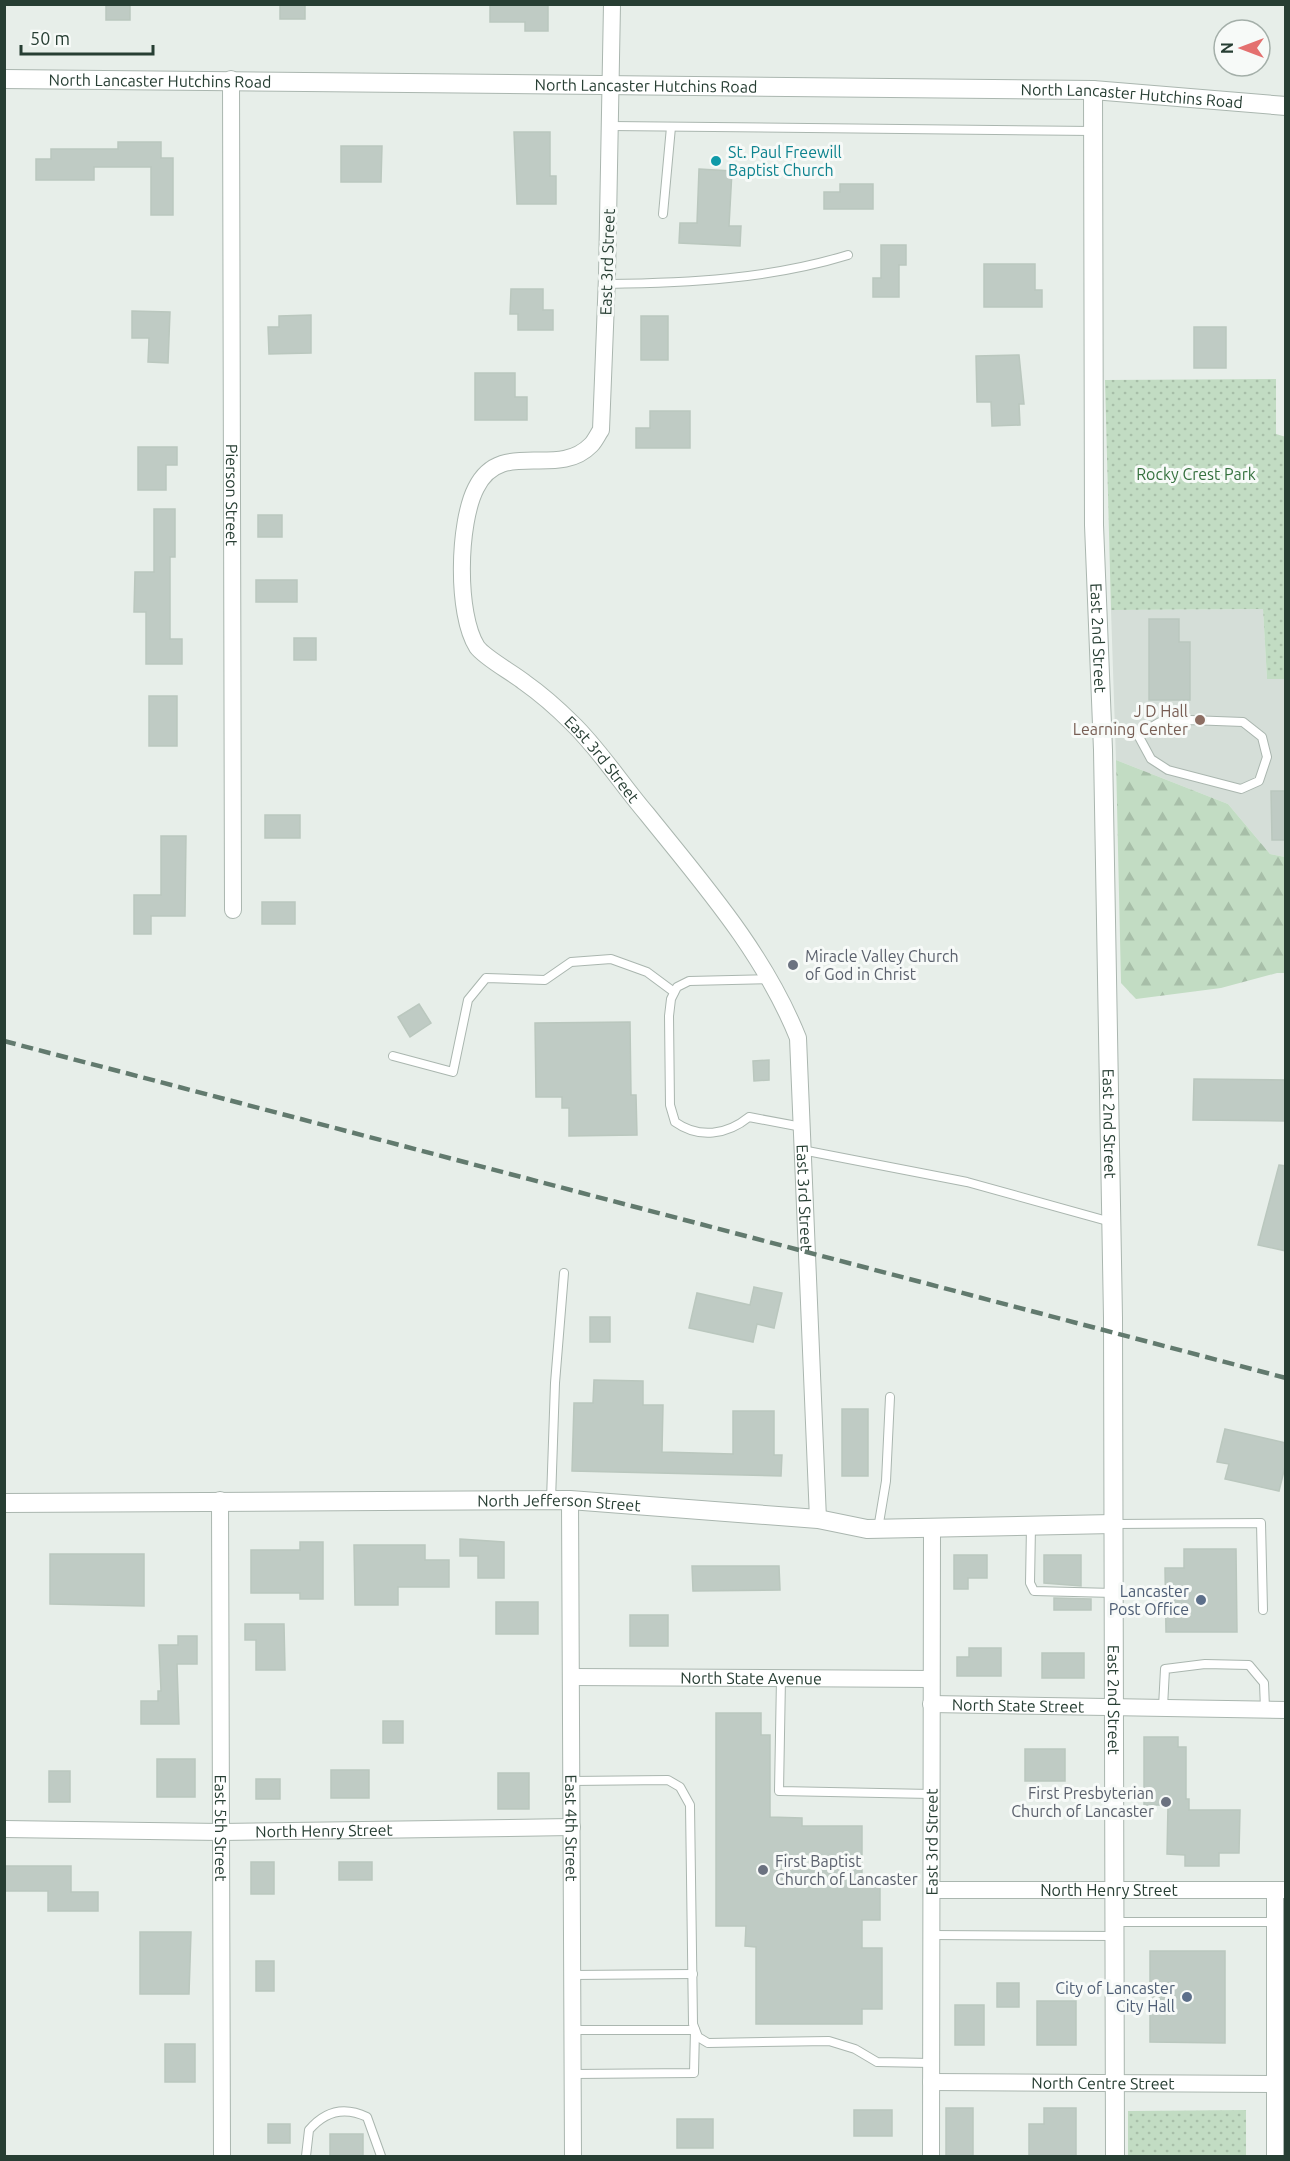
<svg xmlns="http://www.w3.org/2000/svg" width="1290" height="2161" font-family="Ubuntu,sans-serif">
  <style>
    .built { fill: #d5ded8 }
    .green { fill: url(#green-dots) }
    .forest { fill: url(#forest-firs) }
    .building { fill: #bfcbc4; stroke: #bac7be; stroke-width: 1.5 }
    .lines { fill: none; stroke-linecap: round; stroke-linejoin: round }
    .service-casing { stroke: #aab6af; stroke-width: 10 }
    .minor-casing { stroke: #aab6af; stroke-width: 18 }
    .tertiary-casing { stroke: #aab6af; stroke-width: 20 }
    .service { stroke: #fff; stroke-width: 8 }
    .minor { stroke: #fff; stroke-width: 16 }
    .tertiary { stroke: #fff; stroke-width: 18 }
    .rail { stroke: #627a6e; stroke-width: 4.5; stroke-dasharray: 12 6; stroke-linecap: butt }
    .culture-dot { fill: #0f9aa8; stroke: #f7faf8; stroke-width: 2 }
    .education-dot { fill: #8d6e63; stroke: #f7faf8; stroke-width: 2 }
    .worship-dot { fill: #6b7280; stroke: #f7faf8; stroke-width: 2 }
    .service-dot { fill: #5c6f8a; stroke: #f7faf8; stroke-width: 2 }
    .labels { text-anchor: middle; stroke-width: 6; stroke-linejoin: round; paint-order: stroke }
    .street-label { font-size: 16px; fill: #273e33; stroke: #f7faf8 }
    .culture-label { font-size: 16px; fill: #0d838f; stroke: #f7faf8; text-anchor: start }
    .park-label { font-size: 16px; fill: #35713e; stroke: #f7faf8 }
    .education-label { font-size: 16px; fill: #785e54; stroke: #f7faf8; text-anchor: end }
    .worship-label { font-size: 16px; fill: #5b616d; stroke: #f7faf8; text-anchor: start }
    .service-label { font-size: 16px; fill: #4e5e75; stroke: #f7faf8; text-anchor: end }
  </style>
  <defs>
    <pattern id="green-dots" width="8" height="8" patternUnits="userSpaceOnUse" patternTransform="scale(1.5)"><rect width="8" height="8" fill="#c2dcc3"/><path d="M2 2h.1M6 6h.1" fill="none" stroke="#a7bea8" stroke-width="1.8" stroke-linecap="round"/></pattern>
    <pattern id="forest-firs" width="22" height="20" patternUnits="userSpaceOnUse" patternTransform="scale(1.5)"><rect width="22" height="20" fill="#c2dcc3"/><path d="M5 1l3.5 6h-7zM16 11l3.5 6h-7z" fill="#a7bea8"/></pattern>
  </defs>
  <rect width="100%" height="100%" fill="#e7eee9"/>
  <path class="built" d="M1263 609 1267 679H1285V857L1270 854 1228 804 1116 760 1111 610Z"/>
  <g class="green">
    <path d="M1276 379V434L1286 437 1285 679H1267L1263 609 1111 610 1105 380Z"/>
    <path d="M1246 2110V2156H1128V2111Z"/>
  </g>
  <path class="forest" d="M1116 760 1228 804 1270 854 1285 857V973H1277L1221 988 1136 999 1121 983Z"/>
  <g class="building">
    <rect x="106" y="4" width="24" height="16"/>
    <rect x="280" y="4" width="25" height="15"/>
    <path d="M490 4H548V31H525V22H490Z"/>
    <path d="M514 132H550V176H556V204H517Z"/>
    <path d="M118 142H161V158H173V215H151V167H94V180H36V159H51V149H118Z"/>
    <path d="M341 146H382L381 182H341Z"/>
    <path d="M699 169 732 171 729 226H741L740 246 679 243 680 223H697Z"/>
    <path d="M840 184H873V209H824V192H840Z"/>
    <path d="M881 245H906V265H899V297H873V278H881Z"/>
    <path d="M984 264H1035V290H1042V307H984Z"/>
    <path d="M511 289H543V310H553V330H518V314H510Z"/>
    <path d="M132 311 170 312 168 363 148 362 149 338H132Z"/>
    <path d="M311 315V353L269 354 268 327H279V316Z"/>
    <rect x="641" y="316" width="27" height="44"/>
    <rect x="1194" y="327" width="32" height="41"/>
    <path d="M1019 355 1024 404H1019L1020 425 992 426 991 402H977L976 356Z"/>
    <path d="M475 373H515V397H527V420H475Z"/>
    <path d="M650 411H690V448H636V428H650Z"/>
    <path d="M138 447H177V465H166V490H138Z"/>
    <path d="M154 509H175V557H170V639H182V664H146V612H134L135 572H154Z"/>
    <rect x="258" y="515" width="24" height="22"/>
    <rect x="256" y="580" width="41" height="22"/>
    <path d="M1149 619H1179V642H1190V700H1149Z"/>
    <rect x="294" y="638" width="22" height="22"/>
    <rect x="149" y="696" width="28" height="50"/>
    <path d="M1271 791H1286V840H1272Z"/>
    <rect x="265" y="815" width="35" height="23"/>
    <path d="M161 836H186L185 916H151V934H134V895H161Z"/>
    <rect x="262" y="902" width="33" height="22"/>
    <path d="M419 1004 431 1023 410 1037 398 1017Z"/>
    <path d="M630 1022 631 1095H636L637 1135 569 1136V1108H562V1097H536L535 1023Z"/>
    <path d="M769 1060V1080L754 1081 753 1061Z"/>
    <path d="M1194 1079 1286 1080V1121L1193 1120Z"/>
    <path d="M1279 1165 1286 1166V1251L1258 1245Z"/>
    <path d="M754 1287 782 1293 774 1328 757 1324 753 1342 689 1328 697 1293 750 1305Z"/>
    <rect x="590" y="1317" width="20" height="25"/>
    <path d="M594 1380 643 1381V1405H663L662 1452 733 1454V1411H774V1455H782L781 1476 572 1471 574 1403H593Z"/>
    <rect x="842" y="1409" width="26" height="67"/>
    <path d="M1225 1429 1286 1443V1463L1279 1491 1225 1479 1229 1464 1217 1462Z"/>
    <path d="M460 1539 504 1542V1578H478V1556H460Z"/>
    <path d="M300 1542H323V1599H300V1593H251V1550H300Z"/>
    <path d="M354 1545H425V1560H449V1587H398V1605H355Z"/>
    <path d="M1184 1549H1236L1237 1632H1166L1165 1568H1184Z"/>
    <path d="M50 1554H144V1606L50 1604Z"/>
    <path d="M954 1555H987V1578H968V1589H954Z"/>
    <path d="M1044 1555H1081V1586L1044 1583Z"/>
    <path d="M692 1566H779L780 1590 693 1591Z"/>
    <path d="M1054 1598 1091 1599V1610H1054Z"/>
    <rect x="496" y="1602" width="42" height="32"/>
    <rect x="630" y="1615" width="38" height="31"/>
    <path d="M245 1624H284L285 1670H256V1640H245Z"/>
    <path d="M178 1636H197V1664H177L179 1724H141V1701H158V1691H161L159 1645H178Z"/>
    <path d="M969 1648H1001V1676H957V1657H969Z"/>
    <rect x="1042" y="1653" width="42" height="25"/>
    <path d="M716 1713H761V1735H770V1817L802 1818V1826H862V1883H880V1920H862V1948H882V2009H862V2024H756V1947L745 1946 746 1926H716Z"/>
    <rect x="383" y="1721" width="20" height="22"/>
    <path d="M1144 1737H1178V1747H1186V1799H1189V1810H1240L1239 1853H1219V1866H1185V1855L1167 1854 1168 1805H1144Z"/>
    <rect x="1025" y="1749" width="40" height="32"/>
    <rect x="157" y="1759" width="38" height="38"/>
    <rect x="331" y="1770" width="38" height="28"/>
    <rect x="49" y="1771" width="21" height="31"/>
    <rect x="498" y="1773" width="31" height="36"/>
    <rect x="256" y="1779" width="24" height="20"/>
    <rect x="251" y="1862" width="23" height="32"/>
    <rect x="339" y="1862" width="33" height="18"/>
    <path d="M5 1866H71V1892H98V1911H48V1891H5Z"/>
    <path d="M140 1932H191L189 1994H140Z"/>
    <path d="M1150 1951H1225V2043L1150 2042Z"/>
    <rect x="256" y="1961" width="18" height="30"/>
    <rect x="997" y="1983" width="22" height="24"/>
    <rect x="1037" y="2001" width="39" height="44"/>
    <rect x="955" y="2005" width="29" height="40"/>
    <rect x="165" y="2044" width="30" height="38"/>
    <rect x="946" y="2108" width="27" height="49"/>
    <path d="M1044 2108H1076V2157H1029V2124H1044Z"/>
    <rect x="854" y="2110" width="38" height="26"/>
    <rect x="677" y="2119" width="36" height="29"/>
    <rect x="268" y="2124" width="22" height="19"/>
    <rect x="330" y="2134" width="33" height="23"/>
  </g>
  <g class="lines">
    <defs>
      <g id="service">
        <path d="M611 126 1093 131"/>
        <path d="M663 214 671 127"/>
        <path d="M607 284C688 283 770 279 848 255"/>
        <path d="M1102 724 1138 735 1151 759 1168 770 1241 789 1259 781 1267 757 1262 737 1243 722 1190 720 1160 722 1138 735"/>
        <path d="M771 979 689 981 677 987 671 999 669 1016 670 1105 675 1122C699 1139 727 1135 749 1117L802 1127"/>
        <path d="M393 1056 453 1072 468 1000 486 978 545 980 571 962 611 959 647 972 674 992"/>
        <path d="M802 1150 967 1182 1111 1222"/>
        <path d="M551 1500 555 1383 564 1273"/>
        <path d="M1114 1524 1261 1523 1263 1610"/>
        <path d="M1031 1526 1030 1583 1034 1591 1114 1593"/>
        <path d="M878 1529 886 1481 890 1397"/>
        <path d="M781 1678 779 1791 931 1794"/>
        <path d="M1163 1707 1165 1669 1205 1664 1249 1665 1264 1683 1265 1709"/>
        <path d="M571 1781 668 1780 680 1787 690 1805 693 2024 698 2037 708 2043 829 2041 855 2049 877 2062 931 2063"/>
        <path d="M1114 1922H1275"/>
        <path d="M931 1935 1114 1936"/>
        <path d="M572 1975 693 1974"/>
        <path d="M573 2030H695L694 2073 573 2074"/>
        <path d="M306 2156 309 2130C325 2111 344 2106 367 2117L381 2156"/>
      </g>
      <g id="minor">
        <path id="s1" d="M612 4 607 276 601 430C598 434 595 441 591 445 557 480 501 437 476 488 458 523 456 614 477 647 485 658 513 673 524 682 541 694 558 709 572 723 600 750 622 785 647 814 704 885 764 953 798 1038L818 1519"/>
        <path id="s2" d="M231 79 233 910"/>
        <path id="s3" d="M220 1500 222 2156"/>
        <path id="s4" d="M570 1500 573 2156"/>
        <path id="s5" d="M571 1677 931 1679"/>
        <path id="s6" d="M931 1704 1286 1710"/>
        <path id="s7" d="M4 1829 221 1832 572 1827"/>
        <path id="s8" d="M932 1890H1286"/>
        <path d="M1275 1890V2156"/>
        <path id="s9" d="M931 2082 1275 2084"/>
        <path id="s10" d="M931 2156 932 1528"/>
      </g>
      <g id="tertiary">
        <path id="s11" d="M4 79 1093 90 1286 106"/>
        <path id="s12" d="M1093 90 1094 525 1103 750 1113 1318 1115 2156"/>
        <path id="s13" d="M4 1503 570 1500 818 1519 867 1529 1113 1524"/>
      </g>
    </defs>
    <use href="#service" class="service-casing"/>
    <use href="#minor" class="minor-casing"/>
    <use href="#tertiary" class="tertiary-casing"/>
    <use href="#service" class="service"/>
    <use href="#minor" class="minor"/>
    <use href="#tertiary" class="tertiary"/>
    <path class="rail" d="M4 1041 1286 1378"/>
  </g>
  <circle class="culture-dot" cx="716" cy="161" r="6"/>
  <circle class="education-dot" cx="1200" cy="720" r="6"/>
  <g class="worship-dot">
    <circle cx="793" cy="965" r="6"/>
    <circle cx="1166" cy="1802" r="6"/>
    <circle cx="763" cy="1870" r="6"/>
  </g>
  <g class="service-dot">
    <circle cx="1201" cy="1600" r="6"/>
    <circle cx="1187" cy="1997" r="6"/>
  </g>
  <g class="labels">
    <g class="street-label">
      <text dy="6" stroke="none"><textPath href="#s11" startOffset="156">North Lancaster Hutchins Road</textPath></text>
      <text dy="6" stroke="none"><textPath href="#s11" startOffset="642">North Lancaster Hutchins Road</textPath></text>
      <text dy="6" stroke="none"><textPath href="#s11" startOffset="1128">North Lancaster Hutchins Road</textPath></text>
      <text transform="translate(607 262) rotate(-88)" y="6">East 3rd Street</text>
      <text dy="6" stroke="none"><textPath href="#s2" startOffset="416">Pierson Street</textPath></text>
      <text dy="6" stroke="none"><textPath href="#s12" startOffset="548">East 2nd Street</textPath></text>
      <text dy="6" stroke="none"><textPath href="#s1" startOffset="906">East 3rd Street</textPath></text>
      <text dy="6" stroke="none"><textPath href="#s12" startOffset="1034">East 2nd Street</textPath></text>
      <text dy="6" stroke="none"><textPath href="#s1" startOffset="1408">East 3rd Street</textPath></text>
      <text dy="6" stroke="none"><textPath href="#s13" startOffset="555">North Jefferson Street</textPath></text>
      <text dy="6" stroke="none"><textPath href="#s5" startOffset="180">North State Avenue</textPath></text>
      <text dy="6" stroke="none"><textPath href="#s12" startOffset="1610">East 2nd Street</textPath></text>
      <text dy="6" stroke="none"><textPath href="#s6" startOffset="87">North State Street</textPath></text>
      <text dy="6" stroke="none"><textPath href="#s3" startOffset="328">East 5th Street</textPath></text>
      <text dy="6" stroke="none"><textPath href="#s4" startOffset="328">East 4th Street</textPath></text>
      <text dy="6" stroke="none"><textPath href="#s7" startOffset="320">North Henry Street</textPath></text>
      <text dy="6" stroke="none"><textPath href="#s10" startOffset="314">East 3rd Street</textPath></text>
      <text dy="6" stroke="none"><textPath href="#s8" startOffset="177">North Henry Street</textPath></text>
      <text dy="6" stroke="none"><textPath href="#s9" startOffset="172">North Centre Street</textPath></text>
    </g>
    <g class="culture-label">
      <text x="728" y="158">St. Paul Freewill<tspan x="728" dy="18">Baptist Church</tspan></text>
    </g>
    <g class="park-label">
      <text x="1196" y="480">Rocky Crest Park</text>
    </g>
    <g class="education-label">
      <text x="1188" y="717">J D Hall<tspan x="1188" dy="18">Learning Center</tspan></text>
    </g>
    <g class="worship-label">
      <text x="805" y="962">Miracle Valley Church<tspan x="805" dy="18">of God in Christ</tspan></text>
      <text x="1154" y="1799" text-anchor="end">First Presbyterian<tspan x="1154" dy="18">Church of Lancaster</tspan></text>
      <text x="775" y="1867">First Baptist<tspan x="775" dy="18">Church of Lancaster</tspan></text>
    </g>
    <g class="service-label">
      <text x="1189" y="1597">Lancaster<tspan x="1189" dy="18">Post Office</tspan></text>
      <text x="1175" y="1994">City of Lancaster<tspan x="1175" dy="18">City Hall</tspan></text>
    </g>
  </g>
  <rect width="1290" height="2161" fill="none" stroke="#273e33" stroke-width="12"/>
  <g transform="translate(1242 48) rotate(270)"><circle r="28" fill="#f7faf8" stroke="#a4afa9" stroke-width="1.5"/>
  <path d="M0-4.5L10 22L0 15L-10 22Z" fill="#e4706f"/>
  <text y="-9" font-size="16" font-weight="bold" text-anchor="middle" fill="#273e33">N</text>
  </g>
  <path d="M21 45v9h132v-9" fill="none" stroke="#273e33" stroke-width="3"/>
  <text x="30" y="45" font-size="18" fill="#273e33" stroke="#f7faf8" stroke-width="4.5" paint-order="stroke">50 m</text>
</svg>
